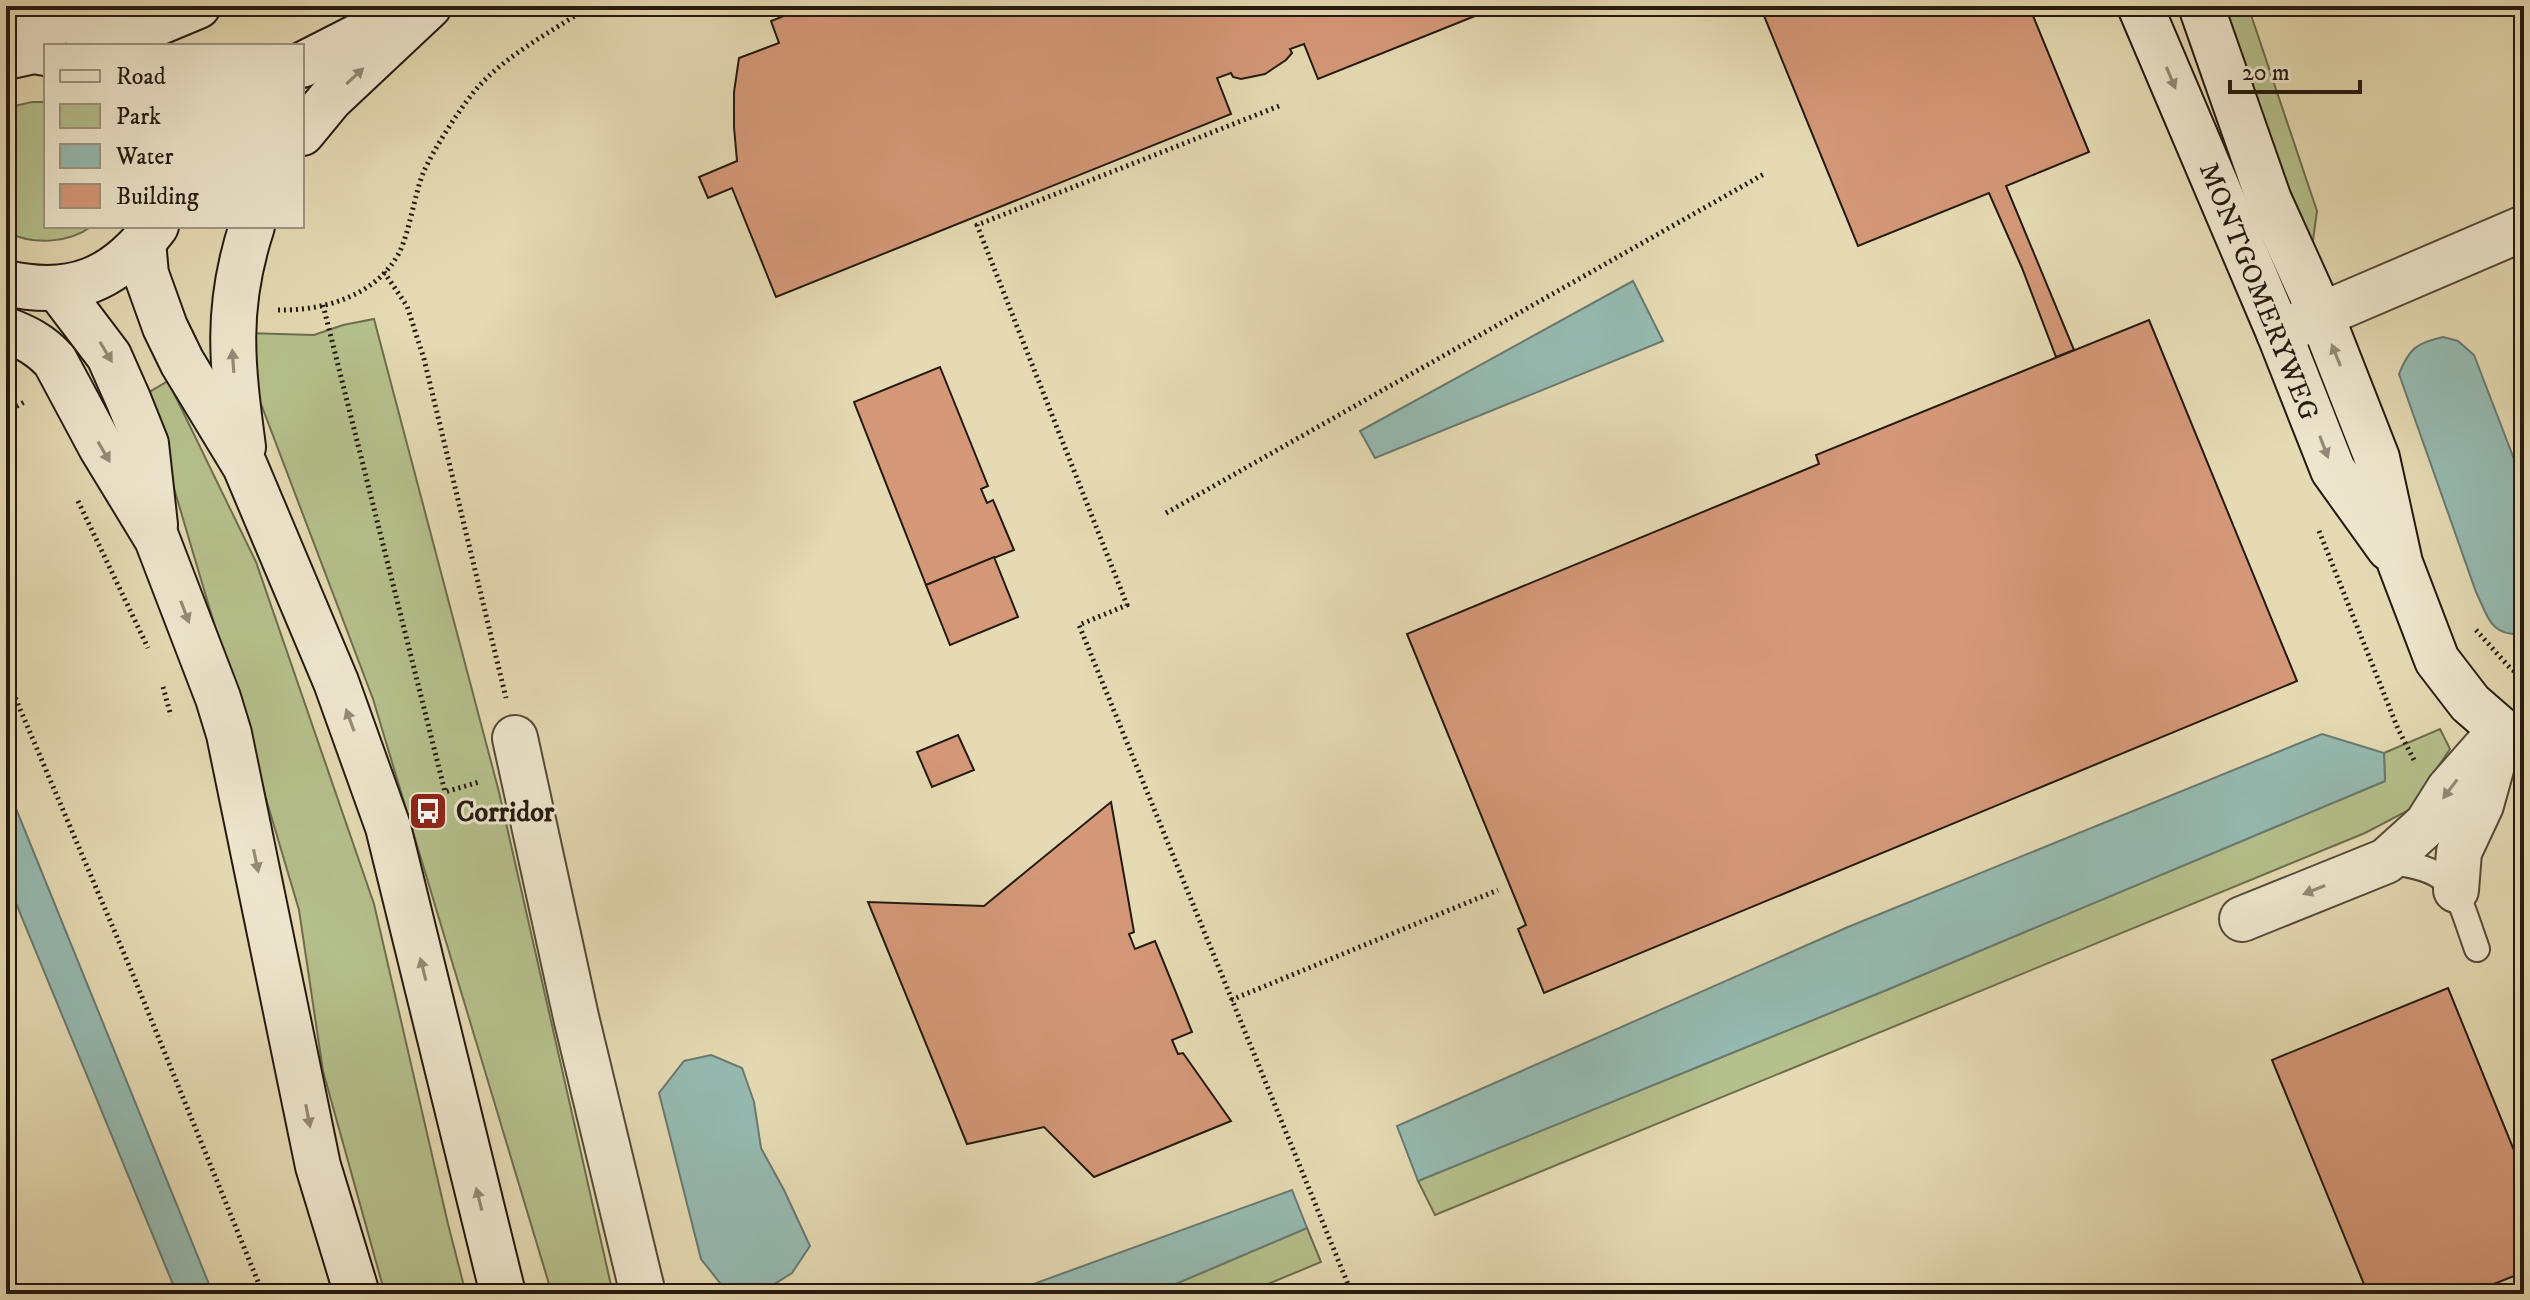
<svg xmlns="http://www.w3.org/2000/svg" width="2530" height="1300" font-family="'IM FELL DW Pica',serif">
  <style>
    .green { fill: #b5c08c; stroke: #6d6d4e; stroke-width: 2 }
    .water { fill: #96bab1; stroke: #697a70; stroke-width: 2 }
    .building { fill: #d49878; stroke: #251a0f; stroke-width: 2 }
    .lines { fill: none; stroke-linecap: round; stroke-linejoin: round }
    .lane-casing { stroke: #554a38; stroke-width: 28 }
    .street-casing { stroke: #554a38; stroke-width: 48 }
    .secondary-casing { stroke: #251a0f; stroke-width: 48 }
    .path { stroke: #251a0f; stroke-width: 5; stroke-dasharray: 2 4; stroke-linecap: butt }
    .lane { stroke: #eee7ce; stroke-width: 24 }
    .street { stroke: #eee7ce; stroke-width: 44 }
    .secondary { stroke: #eee7ce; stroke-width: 44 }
    .oneway { fill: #948b78 }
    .labels { text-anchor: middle; stroke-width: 6; stroke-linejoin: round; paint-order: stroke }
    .street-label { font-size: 28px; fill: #251a0f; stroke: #eee7ce }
    .poi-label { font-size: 28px; font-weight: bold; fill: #251a0f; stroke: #eee7ce; text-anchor: start }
  </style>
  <rect width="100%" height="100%" fill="#e5dab3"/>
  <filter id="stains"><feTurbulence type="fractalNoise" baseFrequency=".0025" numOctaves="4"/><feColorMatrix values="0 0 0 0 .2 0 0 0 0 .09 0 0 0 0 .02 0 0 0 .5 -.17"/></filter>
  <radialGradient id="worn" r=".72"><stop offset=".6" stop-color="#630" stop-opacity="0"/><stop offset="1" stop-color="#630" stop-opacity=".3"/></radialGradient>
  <g class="green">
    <path d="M2222 6H2248L2317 211 2311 255Z"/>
    <path d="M32 102H46V226H92C68 244 33 245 6 232V108Z"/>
    <path d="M374 319 499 792 613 1294H552L373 699 247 367V333L314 335 343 325Z"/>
    <path d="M168 381 256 562 374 904 448 1224 466 1294H385L323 1071 299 910 146 394Z"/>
    <path d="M2440 729 2450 749 2409 810 2365 833 1435 1215 1418 1181 1889 989 2385 781 2384 753Z"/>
    <path d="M1307 1228 1321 1262 1244 1294H1152Z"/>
  </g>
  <g class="water">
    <path d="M1633 281 1663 341 1375 458 1360 431Z"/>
    <path d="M2443 337 2458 341 2474 355 2524 485V634C2491 637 2489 619 2476 592L2399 374C2409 349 2416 343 2443 337Z"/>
    <path d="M2322 734 2384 753 2385 781 1889 989 1418 1181 1397 1126 1848 927Z"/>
    <path d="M6 784 213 1294H177L6 879Z"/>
    <path d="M711 1055 742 1068 754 1102 761 1148 784 1190 810 1246 792 1273 760 1293 727 1292 701 1259 659 1093 684 1061Z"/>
    <path d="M1292 1190 1307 1228 1152 1294H1006Z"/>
  </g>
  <g class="building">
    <path d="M809 6H1500L1318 79 1304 44 1290 49 1292 53 1286 60 1265 74 1241 79 1233 77 1231 73 1217 78 1231 114 776 297 732 188 708 198 699 177 737 161 734 127V92L739 58 779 43 771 21Z"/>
    <path d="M1760 6H2029L2089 152 2006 186 2074 350 2056 357 2022 268 1989 193 1858 246Z"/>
    <path d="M2149 320 2297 681 1544 993 1518 929 1526 925 1407 634 1819 464 1816 455Z"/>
    <path d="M940 367 988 486 981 489 987 503 993 500 1014 550 926 585 854 402Z"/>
    <path d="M994 557 1018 617 950 645 926 585Z"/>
    <path d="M958 735 974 770 932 787 917 752Z"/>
    <path d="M1111 802 1134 932 1129 934 1135 949 1155 941 1192 1032 1172 1040 1178 1054 1183 1053 1231 1121 1094 1177 1044 1127 967 1144 868 902 984 906Z"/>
    <path d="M2448 988 2524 1175V1272L2469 1294H2368L2272 1060Z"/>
  </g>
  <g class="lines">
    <defs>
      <path id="lane" d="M2386 861C2458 870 2455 888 2477 949"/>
      <g id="street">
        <path d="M2279 333 2524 228"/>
        <path d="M515 738 576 1017 643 1294"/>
        <path d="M2456 890 2459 852 2481 805 2499 740"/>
        <path d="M2242 919 2386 861 2427 824 2449 789 2501 730"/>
      </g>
      <g id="secondary">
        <path d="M2140 6 2279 333 2333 470 2389 548"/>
        <path d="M2201 6 2269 200 2321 315 2377 458 2400 563 2437 660 2470 703 2501 730 2524 741"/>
        <path d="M6 19C55 14 88 21 131 46"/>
        <path d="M119 39 198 6"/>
        <path d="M6 57 34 51 46 53"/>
        <path d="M302 65 400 15"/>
        <path d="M302 133 330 99 429 6"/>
        <path d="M143 242 146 274 165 327 182 362 245 466 336 682 388 827 503 1294"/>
        <path d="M6 283C72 298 115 280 156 226"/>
        <path d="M59 290 109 356 128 399 146 444 155 525"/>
        <path d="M6 330C25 337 41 345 55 361L101 447 157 539 218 698 229 734 318 1166 357 1294"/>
        <path d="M243 447C232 364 225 308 252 226"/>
      </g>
    </defs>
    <use href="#lane" class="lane-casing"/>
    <use href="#street" class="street-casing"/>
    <use href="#secondary" class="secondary-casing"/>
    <g class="path">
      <path d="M1279 106 977 225 1127 605 1079 625 1352 1294"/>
      <path d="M384 272 407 306 424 359 506 698"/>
      <path d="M323 305 445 792 479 782"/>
      <path d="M278 310C323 311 376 296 399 253 410 231 414 195 424 171 434 149 457 113 473 93 503 56 550 33 590 6"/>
      <path d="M6 412 26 401"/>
      <path d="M78 501 148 648"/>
      <path d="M1166 513 1764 174"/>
      <path d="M2319 531 2398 729 2415 762"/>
      <path d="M2476 630 2511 669 2524 677"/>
      <path d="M6 676 131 970 263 1294"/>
      <path d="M163 687 171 716"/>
      <path d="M1231 1000 1498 890"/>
    </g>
    <use href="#lane" class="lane"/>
    <use href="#street" class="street"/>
    <use href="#secondary" class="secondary"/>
  </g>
  <defs><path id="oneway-solid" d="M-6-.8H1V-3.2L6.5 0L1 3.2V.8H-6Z" transform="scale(2)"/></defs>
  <g class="oneway">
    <use href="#oneway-solid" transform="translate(355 76) rotate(-43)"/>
    <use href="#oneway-solid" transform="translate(2171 78) rotate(67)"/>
    <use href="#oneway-solid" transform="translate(106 352) rotate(59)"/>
    <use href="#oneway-solid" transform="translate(2336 355) rotate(-112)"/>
    <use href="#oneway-solid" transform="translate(233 361) rotate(-94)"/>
    <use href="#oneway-solid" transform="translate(2324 447) rotate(69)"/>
    <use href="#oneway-solid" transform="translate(104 452) rotate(60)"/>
    <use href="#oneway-solid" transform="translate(185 612) rotate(69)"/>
    <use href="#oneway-solid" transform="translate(350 720) rotate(-110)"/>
    <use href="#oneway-solid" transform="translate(2450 789) rotate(127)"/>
    <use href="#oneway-solid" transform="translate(256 861) rotate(78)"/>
    <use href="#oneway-solid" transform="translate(2314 890) rotate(158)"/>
    <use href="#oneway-solid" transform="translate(423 969) rotate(-104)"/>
    <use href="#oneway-solid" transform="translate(308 1116) rotate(79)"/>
    <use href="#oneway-solid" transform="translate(479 1199) rotate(-104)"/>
  </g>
  <defs>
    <symbol id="bus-square" viewBox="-11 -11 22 22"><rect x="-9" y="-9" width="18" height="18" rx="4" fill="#8f2418" stroke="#eee7ce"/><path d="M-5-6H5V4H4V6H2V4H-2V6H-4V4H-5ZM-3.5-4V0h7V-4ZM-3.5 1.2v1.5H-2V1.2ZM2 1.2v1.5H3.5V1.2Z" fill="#fff"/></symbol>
  </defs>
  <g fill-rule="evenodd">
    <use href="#bus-square" x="406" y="789" width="44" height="44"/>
  </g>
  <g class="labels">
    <g class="street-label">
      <text transform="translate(2260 291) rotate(68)" y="10">MONTGOMERYWEG</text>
    </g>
    <g class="poi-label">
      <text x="456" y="821">Corridor</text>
    </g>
  </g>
  <rect width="2530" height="1300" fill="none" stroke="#e5dab3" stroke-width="32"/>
  <rect x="8" y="8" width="2514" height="1284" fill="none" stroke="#251a0f" stroke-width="4"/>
  <rect x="16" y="16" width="2498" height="1268" fill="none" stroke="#251a0f" stroke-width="2"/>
  <rect x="44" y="44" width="260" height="184" fill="#eee7ce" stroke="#9e9582" stroke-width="2"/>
  <rect x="60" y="70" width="40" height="12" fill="#eee7ce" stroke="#9e9582" stroke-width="2"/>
  <text x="116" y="84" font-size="24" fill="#251a0f">Road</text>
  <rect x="60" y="104" width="40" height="24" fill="#b5c08c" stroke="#9e9582" stroke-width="2"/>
  <text x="116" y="124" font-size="24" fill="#251a0f">Park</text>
  <rect x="60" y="144" width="40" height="24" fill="#96bab1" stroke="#9e9582" stroke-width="2"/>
  <text x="116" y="164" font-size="24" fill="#251a0f">Water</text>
  <rect x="60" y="184" width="40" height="24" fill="#d49878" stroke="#9e9582" stroke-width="2"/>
  <text x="116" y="204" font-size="24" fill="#251a0f">Building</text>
  <path d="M2230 80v12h130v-12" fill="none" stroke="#251a0f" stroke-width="4"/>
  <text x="2242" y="80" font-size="24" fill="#251a0f" stroke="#eee7ce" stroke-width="6" paint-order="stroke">20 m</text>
  <rect width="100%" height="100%" filter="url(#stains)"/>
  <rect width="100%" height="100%" fill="url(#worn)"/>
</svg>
